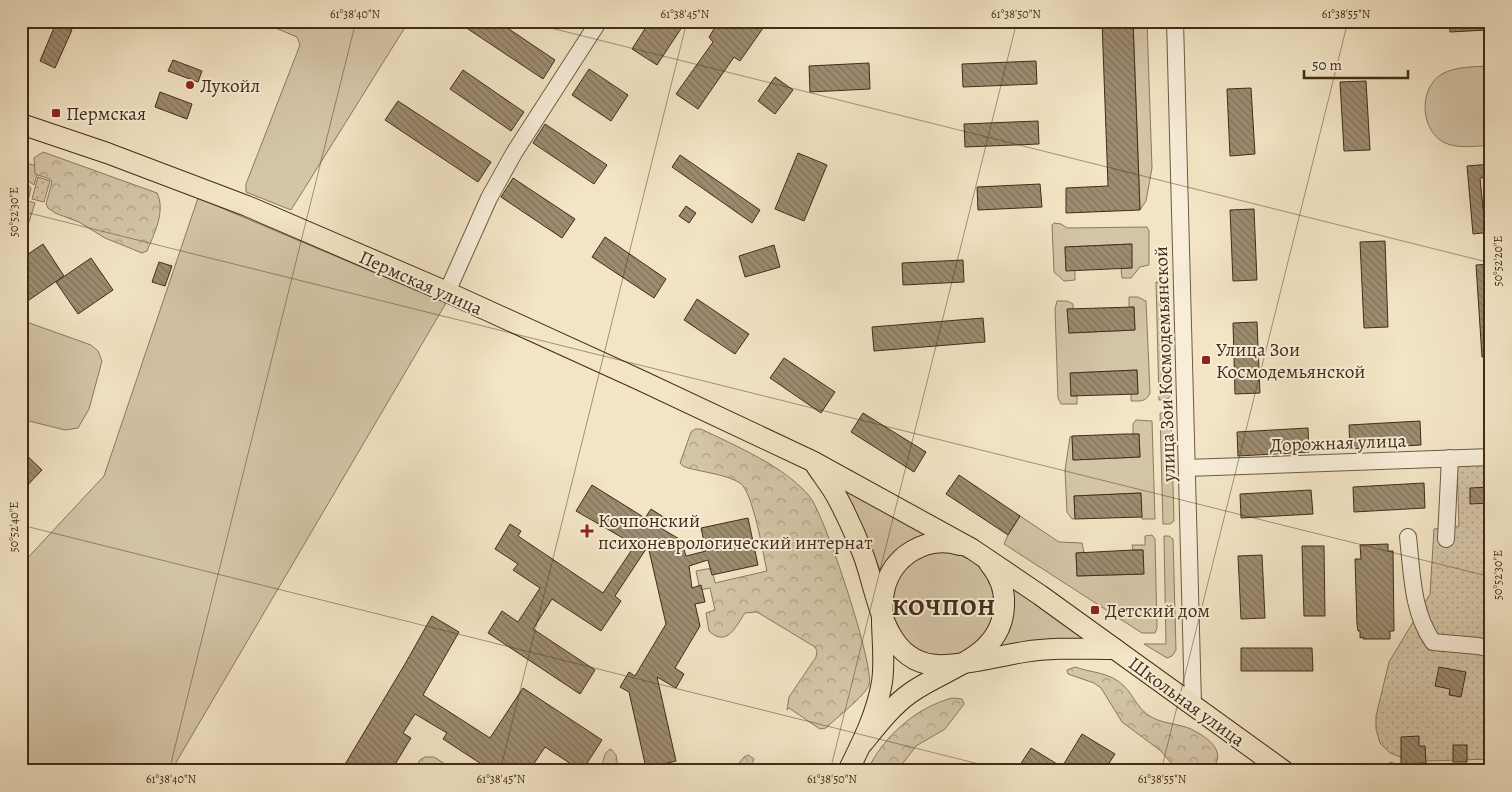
<svg xmlns="http://www.w3.org/2000/svg" width="1512" height="792" font-family="Alegreya,serif">
  <style>
    .grass { fill: #d4c5a7; stroke: #8a795f }
    .forest { fill: url(#forest-crowns); stroke: #8a795f }
    .park { fill: url(#park-dots); stroke: #8a795f }
    .building { fill: url(#building-back-hatch); stroke: #412d17 }
    .lines { fill: none; stroke-linecap: round; stroke-linejoin: round }
    .minor-casing { stroke: #6d5b42; stroke-width: 18 }
    .major-casing { stroke: #412d17; stroke-width: 22 }
    .minor { stroke: #f7edd9; stroke-width: 16 }
    .major { stroke: #f2e4c4; stroke-width: 20 }
    .ticks { fill: none; stroke: #412d17; stroke-width: 1; stroke-opacity: 0.45 }
    .poi-dot { fill: #8f2418; stroke: #f7edd9; stroke-width: 2 }
    .labels { text-anchor: middle; stroke-width: 4; stroke-linejoin: round; paint-order: stroke }
    .poi-label { font-size: 19px; fill: #412d17; stroke: #f7edd9; text-anchor: start }
    .street-label { font-size: 19px; fill: #412d17; stroke: #f7edd9 }
    .district-label { font-size: 24px; font-weight: bold; letter-spacing: 1px; fill: #412d17; stroke: #f7edd9 }
    .neatline { fill: none; stroke: #412d17; stroke-width: 2 }
    .ticks-label { font-size: 12px; text-anchor: middle; fill: #412d17 }
  </style>
  <defs>
    <pattern id="forest-crowns" width="20" height="18" patternUnits="userSpaceOnUse" patternTransform="scale(1.25)"><rect width="20" height="18" fill="#d4c5a7"/><path d="M2 6a3 3 0 1 1 6 0M12 15a3 3 0 1 1 6 0" fill="none" stroke="#aea087"/></pattern>
    <pattern id="park-dots" width="8" height="8" patternUnits="userSpaceOnUse" patternTransform="scale(1.25)"><rect width="8" height="8" fill="#d4c5a7"/><path d="M2 2h.1M6 6h.1" fill="none" stroke="#aea087" stroke-width="1.8" stroke-linecap="round"/></pattern>
    <pattern id="building-back-hatch" width="6" height="6" patternUnits="userSpaceOnUse" patternTransform="scale(1.25)"><rect width="6" height="6" fill="#9d8c71"/><path d="M-1 5l2 2M0 0l6 6M5-1l2 2" fill="none" stroke="#82735c"/></pattern>
  </defs>
  <rect width="100%" height="100%" fill="#f2e4c4"/>
  <filter id="stains"><feTurbulence type="fractalNoise" baseFrequency=".004" numOctaves="4"/><feColorMatrix values="0 0 0 0 .2 0 0 0 0 .09 0 0 0 0 .02 0 0 0 .5 -.17"/></filter>
  <radialGradient id="worn" r=".72"><stop offset=".6" stop-color="#630" stop-opacity="0"/><stop offset="1" stop-color="#630" stop-opacity=".3"/></radialGradient>
  <g class="grass">
    <path d="M259 21H409L291 210 246 192V184L300 45 297 37Z"/>
    <path d="M1133 21H1147L1152 168 1146 201 1140 210Z"/>
    <path d="M1491 66V145C1476 146 1459 149 1445 143 1420 131 1418 88 1442 74 1457 66 1474 67 1491 66Z"/>
    <path d="M21 161 39 167 34 185 21 176Z"/>
    <path d="M21 180 31 188 28 201 35 203 28 225 21 222Z"/>
    <path d="M198 198 446 303 171 771H21V565L104 476Z"/>
    <path d="M1054 223 1061 224 1067 228 1147 227 1149 231V265L1140 267 1131 278H1122L1121 268H1132L1131 244 1065 247 1066 270H1075V280L1064 281 1054 272 1052 225Z"/>
    <path d="M1156 282H1165L1168 286 1171 395C1169 400 1164 400 1159 400Z"/>
    <path d="M1129 297H1138L1146 301 1150 393C1146 402 1141 401 1131 401V394L1138 393 1137 370 1071 373V396H1077V404H1061L1058 398 1055 309 1057 301H1067L1073 304V309H1068L1069 333 1135 330 1134 307H1129Z"/>
    <path d="M21 320 91 345 98 351 102 361 89 409 78 428 65 430 21 419Z"/>
    <path d="M1160 413H1169L1171 415 1174 521 1170 524H1163Z"/>
    <path d="M1136 420 1152 421 1155 519H1142L1140 493 1074 496 1075 519H1072L1067 512 1065 470 1070 437 1072 436 1073 460 1140 457 1139 434H1133V424Z"/>
    <path d="M842 487 927 534C906 541 891 551 881 572Z"/>
    <path d="M1020 516 1059 542 1082 543 1084 552 1076 553 1077 576 1143 574V550H1133L1132 545H1145V536L1152 535 1155 539 1157 628 1155 633H1142L1004 544 1008 535Z"/>
    <path d="M1164 536H1169L1173 539 1176 650 1172 656 1167 658 1144 644H1166Z"/>
    <circle cx="943" cy="604" r="52"/>
    <path d="M1002 575 1098 643 987 654Z"/>
    <path d="M1390 762 1417 771H1384Z"/>
  </g>
  <g class="forest">
    <path d="M43 152 157 193C166 211 154 234 147 251L142 253 105 238 79 222 55 213 48 208 46 204 52 182 50 179 35 174 34 158Z"/>
    <path d="M695 429H701C736 446 786 467 810 497 825 516 875 666 869 685 865 696 836 718 826 728L820 729 789 708 787 710 789 697 816 657 817 651 815 647 757 612 745 613C736 626 727 648 709 631L706 613 715 610 710 588 700 590 696 571 712 568 715 583 767 571C763 554 753 491 740 483 728 475 703 472 688 468L683 466 680 463 691 432Z"/>
    <path d="M1075 667C1092 673 1110 672 1124 686 1133 695 1137 707 1148 715 1161 724 1177 723 1191 729 1209 738 1229 753 1210 771L1186 769 1171 763 1161 751 1122 722 1101 688 1094 683 1068 674 1067 670Z"/>
    <path d="M952 698 962 699 964 704 945 729 916 746 897 771H867C883 737 915 708 952 698Z"/>
    <path d="M611 749 616 755 619 771H601C603 763 603 752 611 749Z"/>
    <path d="M748 755 754 759 748 771H733L744 757Z"/>
    <path d="M425 757H434L456 771H413L420 760Z"/>
  </g>
  <g class="park">
    <path d="M38 177 50 181 44 202 32 199Z"/>
    <path d="M1491 463V759L1427 761 1405 759 1390 753 1380 743 1376 729V716L1389 662 1430 594 1434 529 1459 526 1457 464Z"/>
  </g>
  <g class="building">
    <path d="M456 21H497L555 60 543 79Z"/>
    <path d="M650 21H686L657 65 632 49Z"/>
    <path d="M719 21H768L740 61 734 57 698 109 676 94 713 42 709 37Z"/>
    <path d="M1102 21H1133L1140 210 1066 213V188L1108 186Z"/>
    <path d="M1449 21H1487V30L1450 32Z"/>
    <path d="M56 23 72 30 55 68 40 61Z"/>
    <path d="M173 60 202 71 198 82 168 71Z"/>
    <path d="M1036 61 1037 84 963 87 962 64Z"/>
    <path d="M869 63 870 89 810 92 809 66Z"/>
    <path d="M589 69 628 95 611 121 572 95Z"/>
    <path d="M463 70 524 112 511 131 450 89Z"/>
    <path d="M775 77 793 90 775 114 758 101Z"/>
    <path d="M1366 81 1370 150 1344 151 1340 82Z"/>
    <path d="M1251 88 1255 154 1230 156 1227 89Z"/>
    <path d="M160 92 192 104 187 119 155 107Z"/>
    <path d="M398 101 491 162 478 182 385 120Z"/>
    <path d="M1038 121 1039 144 965 147 964 124Z"/>
    <path d="M545 124 607 165 594 184 533 143Z"/>
    <path d="M798 153 827 165 804 221 775 209Z"/>
    <path d="M680 155 760 210 752 223 672 167Z"/>
    <path d="M1491 164V177L1480 178 1484 218H1491V232L1473 234 1467 166Z"/>
    <path d="M513 178 575 219 562 238 501 197Z"/>
    <path d="M1040 184 1042 207 978 210 977 187Z"/>
    <path d="M686 206 696 213 689 223 679 216Z"/>
    <path d="M1254 209 1257 280 1233 281 1230 210Z"/>
    <path d="M605 237 666 279 654 298 592 257Z"/>
    <path d="M1385 241 1388 327 1364 328 1360 242Z"/>
    <path d="M43 244 64 276 29 300 21 289V259Z"/>
    <path d="M1132 244V268L1066 271 1065 247Z"/>
    <path d="M774 245 780 267 745 277 739 256Z"/>
    <path d="M91 258 113 290 78 314 56 282Z"/>
    <path d="M963 260 964 282 903 285 902 263Z"/>
    <path d="M159 262 172 266 165 286 152 282Z"/>
    <path d="M1491 264V356L1482 357 1476 265Z"/>
    <path d="M697 299 749 334 735 354 684 320Z"/>
    <path d="M1134 307 1135 330 1069 333 1067 309Z"/>
    <path d="M983 318 985 342 874 351 872 327Z"/>
    <path d="M1257 322 1260 393 1235 394 1233 323Z"/>
    <path d="M784 358 835 392 821 413 770 378Z"/>
    <path d="M1137 370 1138 394 1071 396 1070 373Z"/>
    <path d="M863 413 926 452 914 472 851 432Z"/>
    <path d="M1420 421 1421 445 1350 449 1349 425Z"/>
    <path d="M1308 428 1309 452 1238 456 1237 432Z"/>
    <path d="M1125 434H1139L1140 457 1073 460 1072 436Z"/>
    <path d="M21 450 42 470 21 492Z"/>
    <path d="M959 475 1020 516 1008 535 946 494Z"/>
    <path d="M1424 483 1425 508 1354 512 1353 487Z"/>
    <path d="M592 485 645 518 651 509 665 518 659 527 681 540 686 556 706 551 701 528 748 518 758 565 712 575 708 560 689 566 692 588 701 585 705 602 695 604 700 626 675 668 684 674 676 688 657 677 676 761 646 768 629 692 620 687 629 672 635 676 666 624 648 546 615 596 621 601 601 631 552 599 533 629 595 670 580 694 488 633 502 611 518 622 540 588 513 570 518 564 495 549 510 524 521 531 518 536 603 593 635 545 576 511Z"/>
    <path d="M1491 487V503L1470 504V488Z"/>
    <path d="M1311 490 1313 514 1241 518 1240 494Z"/>
    <path d="M1141 493 1142 517 1075 519 1074 496Z"/>
    <path d="M1388 544V551H1393L1394 631H1390V639H1363V637L1360 638V631H1358L1357 624 1355 559H1361L1360 545Z"/>
    <path d="M1302 546H1324L1325 616H1304Z"/>
    <path d="M1133 550H1143L1144 574 1077 576 1076 553Z"/>
    <path d="M1262 555 1265 618 1241 619 1238 556Z"/>
    <path d="M432 616 459 632 423 695 490 738 523 688 602 740 582 771 545 747 529 771H492L443 739 447 733 415 714 403 733 411 738 391 771H341L405 664Z"/>
    <path d="M1241 648H1312L1313 671H1241Z"/>
    <path d="M1439 667 1466 672 1461 697 1449 695 1450 689 1435 686Z"/>
    <path d="M1082 734 1115 754 1104 771H1016L1031 748 1062 767Z"/>
    <path d="M1419 736V746H1425L1426 763 1401 764V737Z"/>
    <rect x="1453" y="745" width="14" height="17"/>
  </g>
  <g class="lines">
    <defs>
      <g id="minor">
        <path d="M1175 21 1193 705"/>
        <path d="M447 292 489 198 514 153 599 21"/>
        <path d="M1187 468 1491 457"/>
        <path d="M1408 537C1412 573 1412 612 1433 642L1478 646 1491 649"/>
        <path d="M1446 539 1450 458"/>
      </g>
      <g id="major">
        <path d="M21 124 107 153 247 206 447 292 640 380 812 461 972 549 1040 595 1284 771"/>
        <path d="M815 464C822 475 832 487 838 499 847 516 856 536 863 554 879 596 883 669 945 665 972 664 998 656 1024 652 1054 647 1084 649 1115 649"/>
        <path d="M862 744C876 727 891 707 909 694 944 668 1003 658 1004 605 1005 589 999 575 989 563"/>
        <path d="M848 771C862 743 877 713 882 682 889 636 865 580 912 551 927 542 944 540 960 545"/>
      </g>
    </defs>
    <use href="#minor" class="minor-casing"/>
    <use href="#major" class="major-casing"/>
    <use href="#minor" class="minor"/>
    <use href="#major" class="major"/>
  </g>
  <path class="ticks" d="M523 21 1491 263M21 39 26 21M21 211 1491 577M21 525 1007 771M169 771 356 21M500 771 687 21M830 771 1017 21M1161 771 1348 21"/>
  <g class="poi-dot">
    <circle cx="190" cy="85" r="5"/>
    <rect x="51" y="108" width="10" height="10" rx="2.5"/>
    <rect x="1201" y="355" width="10" height="10" rx="2.5"/>
    <path d="M584.5 523.5h5v5h5v5h-5v5h-5v-5h-5v-5h5z"/>
    <rect x="1090" y="605" width="10" height="10" rx="2.5"/>
  </g>
  <g class="labels">
    <g class="poi-label">
      <text x="200" y="92">Лукойл</text>
      <text x="66" y="120">Пермская</text>
      <text x="1216" y="356">Улица Зои<tspan x="1216" dy="22">Космодемьянской</tspan></text>
      <text x="598" y="527">Кочпонский<tspan x="598" dy="22">психоневрологический интернат</tspan></text>
      <text x="1105" y="617">Детский дом</text>
    </g>
    <g class="street-label">
      <text transform="translate(421 282) rotate(24)" y="7">Пермская улица</text>
      <text transform="translate(1164 364) rotate(-92)" y="7">улица Зои Космодемьянской</text>
      <text transform="translate(1338 442) rotate(-2)" y="7">Дорожная улица</text>
      <text transform="translate(1187 701) rotate(36)" y="7">Школьная улица</text>
    </g>
    <g class="district-label">
      <text x="944" y="615">КОЧПОН</text>
    </g>
  </g>
  <rect width="1512" height="792" fill="none" stroke="#f2e4c4" stroke-width="55"/>
  <path d="M1304 70v8h104v-8" fill="none" stroke="#412d17" stroke-width="2.5"/>
  <text x="1312" y="70" font-size="15" fill="#412d17" stroke="#f7edd9" stroke-width="4" paint-order="stroke">50 m</text>
  <rect x="28" y="28" width="1456" height="736" class="neatline"/>
  <g class="ticks-label">
    <text x="355" y="18">61°38'40"N</text>
    <text x="685" y="18">61°38'45"N</text>
    <text x="1016" y="18">61°38'50"N</text>
    <text x="1346" y="18">61°38'55"N</text>
    <text transform="translate(14 212) rotate(-90)" y="4">50°52'30"E</text>
    <text transform="translate(1498 261) rotate(-90)" y="4">50°52'20"E</text>
    <text transform="translate(14 527) rotate(-90)" y="4">50°52'40"E</text>
    <text transform="translate(1498 575) rotate(-90)" y="4">50°52'30"E</text>
    <text x="171" y="783">61°38'40"N</text>
    <text x="501" y="783">61°38'45"N</text>
    <text x="832" y="783">61°38'50"N</text>
    <text x="1162" y="783">61°38'55"N</text>
  </g>
  <rect width="100%" height="100%" filter="url(#stains)"/>
  <rect width="100%" height="100%" fill="url(#worn)"/>
</svg>
